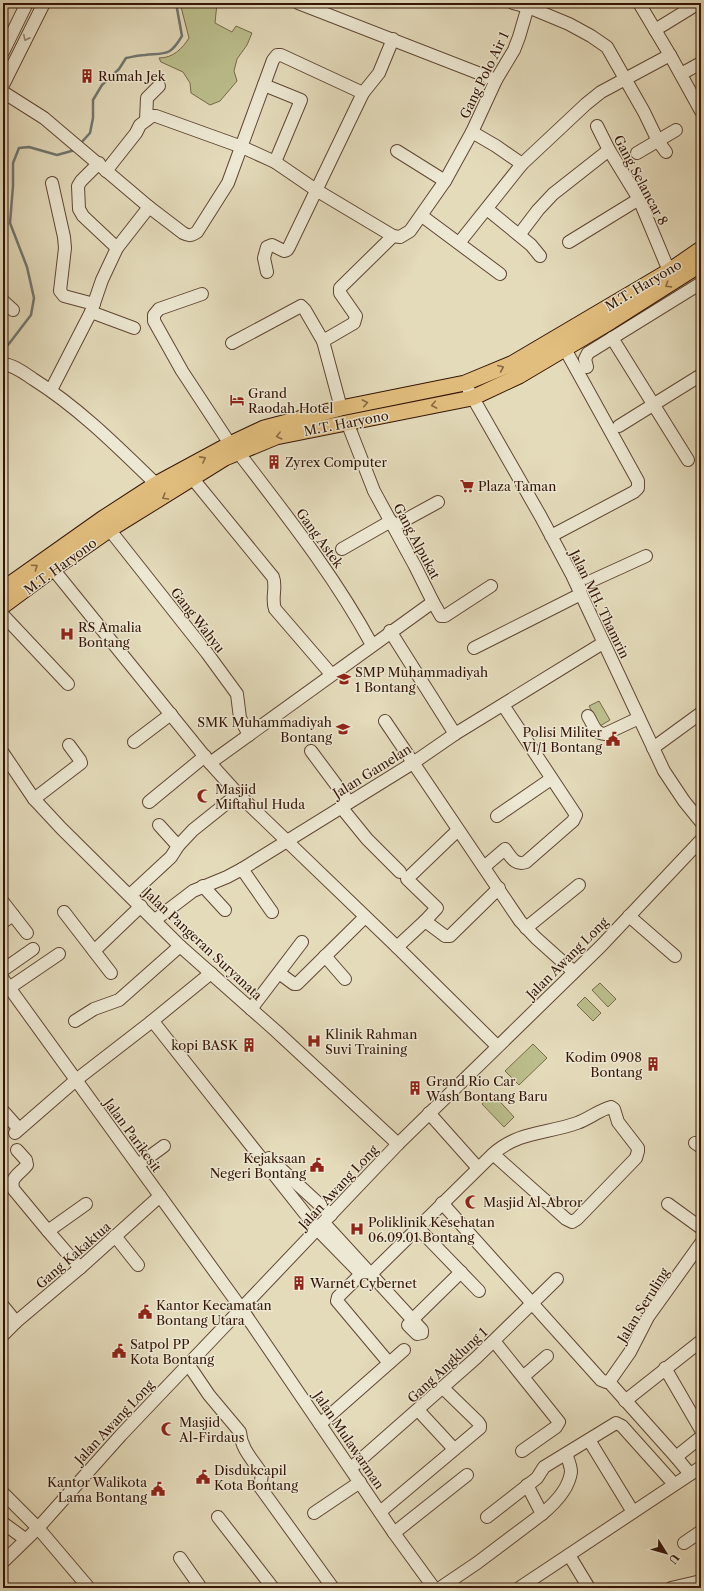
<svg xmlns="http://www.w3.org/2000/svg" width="704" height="1591" font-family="'Libre Caslon Text',serif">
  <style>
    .green { fill: #bbbe8c; stroke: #786949 }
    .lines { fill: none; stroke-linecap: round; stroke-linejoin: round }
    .stream { stroke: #707771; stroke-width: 2.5 }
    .minor-casing { stroke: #604633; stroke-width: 14 }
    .major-casing { stroke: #341406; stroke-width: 17 }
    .minor { stroke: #ede8d3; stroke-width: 12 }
    .major { stroke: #e2be7e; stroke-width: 15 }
    .oneway { stroke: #9a8977 }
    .oneway2 { stroke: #8b6942 }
    .labels { text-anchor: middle; stroke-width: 3; stroke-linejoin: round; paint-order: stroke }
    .street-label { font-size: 13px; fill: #341406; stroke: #ede8d3 }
    .poi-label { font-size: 13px; fill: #341406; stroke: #ede8d3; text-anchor: start }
  </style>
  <rect width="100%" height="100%" fill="#e4dbbb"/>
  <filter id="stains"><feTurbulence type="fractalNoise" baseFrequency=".005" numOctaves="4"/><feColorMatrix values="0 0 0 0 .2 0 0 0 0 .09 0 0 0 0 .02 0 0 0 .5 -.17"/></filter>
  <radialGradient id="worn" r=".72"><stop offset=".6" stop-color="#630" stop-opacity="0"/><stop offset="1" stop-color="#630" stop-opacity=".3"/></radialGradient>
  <g class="green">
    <path d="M180 3H217L215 23 232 32 236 26 252 33 247 45 237 59 234 71 237 81 220 101 210 105 191 93 190 83 183 72 161 62 159 58C173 58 182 49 189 38Z"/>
    <path d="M599 701 610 720 600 726 589 706Z"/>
    <path d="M600 983 616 999 608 1007 592 990Z"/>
    <path d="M585 997 601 1013 593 1021 577 1005Z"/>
    <path d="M533 1044 547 1058 519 1085 505 1071Z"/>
    <path d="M493 1094 514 1117 504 1127 482 1104Z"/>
  </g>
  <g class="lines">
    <g class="stream">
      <path d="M79 145 90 133 93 118V100L102 85 119 69 126 58C132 57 139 55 145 55 167 53 170 56 182 36L176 3"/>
      <path d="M3 348 8 345 31 315 34 298 27 267 10 223 13 186V163L19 148 29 147 57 155 75 150"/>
    </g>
    <defs>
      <g id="minor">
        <path d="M298 3 496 80"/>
        <path d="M513 3 528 7 569 24 591 36 607 47 644 112 658 141 666 152"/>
        <path d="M639 3 670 55 701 111"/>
        <path d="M655 30 699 3"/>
        <path d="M3 52 27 3"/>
        <path d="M681 74 701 63"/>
        <path d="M3 85 44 3"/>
        <path d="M264 85 301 100 275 162"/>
        <path d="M3 92 44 118 149 207 183 233C189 236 191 236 197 232L228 183 273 60 277 55H281L363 93"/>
        <path d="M146 120 147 98 159 86"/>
        <path d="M597 126 609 150 639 199 669 271"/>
        <path d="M472 132 496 146 522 164"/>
        <path d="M397 151 445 181"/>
        <path d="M637 153 676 130"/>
        <path d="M99 163 81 181 78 186 79 209 83 216 117 248"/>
        <path d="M106 171 136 133 140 125 152 116H156L242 147 275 162 316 190 393 236 400 237 410 231 445 181 472 132 496 80 514 50 519 37 529 3"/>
        <path d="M52 183 64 237 65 248 60 291 64 296 94 304"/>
        <path d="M487 209 531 245 540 256"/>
        <path d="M422 216 500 274"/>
        <path d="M519 235 538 210 553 194 609 150"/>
        <path d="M569 242 639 199"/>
        <path d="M459 243 522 164 586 104 601 92 670 55"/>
        <path d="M267 272 264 258 267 247 272 245 284 251 287 250 289 247 363 93 379 73 393 39"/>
        <path d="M202 294 159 309 154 315V321L182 371 230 444"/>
        <path d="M3 301 13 310"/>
        <path d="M91 312 134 328"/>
        <path d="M612 338 688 460"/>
        <path d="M232 343 301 306 305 310 323 341"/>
        <path d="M3 364C14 365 24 373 33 379 79 408 117 446 156 484"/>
        <path d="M587 367 585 359 588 353 701 283"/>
        <path d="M51 390 91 312 102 280 117 248 149 207"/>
        <path d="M469 391 541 517 572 575 664 771 684 801 701 822"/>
        <path d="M341 408 323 341 354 323 356 316 340 293V288L393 236"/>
        <path d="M347 422 374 491 415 566 433 602 441 616H445L491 586"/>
        <path d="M619 426 701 375"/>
        <path d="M238 452C286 515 334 575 372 645"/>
        <path d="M193 479 273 577C277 587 271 598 275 609L331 674"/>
        <path d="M105 524 207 653 237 694 240 718 249 735"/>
        <path d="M394 526 438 502"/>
        <path d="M551 536 634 492 638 488V481L565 349"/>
        <path d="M342 549 391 521"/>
        <path d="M53 569 210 763 238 794 397 947 497 1046"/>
        <path d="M578 587 646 556"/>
        <path d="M3 615 68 684"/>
        <path d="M390 631 455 734"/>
        <path d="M474 648 581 594"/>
        <path d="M588 716C593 724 595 734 605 734L639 718"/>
        <path d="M385 721 520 921 536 938 574 972"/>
        <path d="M134 742 171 714"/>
        <path d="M653 748 701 713"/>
        <path d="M311 751 349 802"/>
        <path d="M3 753 34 799 61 828 180 946 276 1031 398 1144"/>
        <path d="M210 763 433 602"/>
        <path d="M34 799 81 763 80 760 69 745"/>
        <path d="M149 802 205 756"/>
        <path d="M341 807 367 839 400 872"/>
        <path d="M497 816 551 779"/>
        <path d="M159 825 178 846"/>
        <path d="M484 867 505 849C511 857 515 866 526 862L573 821 576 815 503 705"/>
        <path d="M242 869 272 912"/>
        <path d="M203 886 225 910"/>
        <path d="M130 895 171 857 178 846 193 830 238 794"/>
        <path d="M3 902 13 915 3 922"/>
        <path d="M64 912 94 951 111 973"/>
        <path d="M13 915 27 933"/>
        <path d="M629 916 675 956"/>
        <path d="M155 920 193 891 227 877 242 869 413 763 455 734 603 643"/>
        <path d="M425 921 437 908 407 879 458 830"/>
        <path d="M526 928 579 885"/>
        <path d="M397 947 425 921 445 936H450L499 888"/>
        <path d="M94 951 141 906"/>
        <path d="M325 956 345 979"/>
        <path d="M3 970 33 949"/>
        <path d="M279 973 294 984H297L365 917"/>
        <path d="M3 979 241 1308 394 1533 434 1588"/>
        <path d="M9 988 59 954"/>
        <path d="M251 1009 302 942"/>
        <path d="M75 1021 94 1009 119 1000 180 946"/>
        <path d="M151 1022 211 973"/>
        <path d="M3 1111 19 1129"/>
        <path d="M429 1113 478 1168"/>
        <path d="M15 1133 76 1080 151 1022 155 1024 318 1230 361 1274 338 1297 337 1301 389 1363"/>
        <path d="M695 1143 701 1147"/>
        <path d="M17 1150 26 1160 27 1165C21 1173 8 1178 14 1190L48 1231 80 1268"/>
        <path d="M269 1158 331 1215"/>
        <path d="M138 1165 164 1146"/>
        <path d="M442 1203 601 1380 606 1382H609L676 1457"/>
        <path d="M668 1204 701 1228"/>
        <path d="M324 1223 422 1330V1333L417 1334 408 1325"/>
        <path d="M418 1228 479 1291"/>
        <path d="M48 1231 86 1204"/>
        <path d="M115 1236 138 1265"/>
        <path d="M371 1274 493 1154C519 1131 546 1134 577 1123 589 1119 599 1110 611 1107L614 1109 618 1122 638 1148V1151L636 1158 577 1219 572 1222 566 1219 493 1154"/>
        <path d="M3 1306 16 1322"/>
        <path d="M412 1320 461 1272"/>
        <path d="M3 1335 16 1322 80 1268 160 1196"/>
        <path d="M494 1341 559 1422 556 1427 522 1451"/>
        <path d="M188 1364 209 1395 240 1432C241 1449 253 1460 262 1474L260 1487 333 1588"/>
        <path d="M665 1368 701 1430"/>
        <path d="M524 1376 547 1356"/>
        <path d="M609 1382 630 1352 648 1317 701 1243"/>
        <path d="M625 1401 701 1341"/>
        <path d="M418 1410 454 1449"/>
        <path d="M320 1424 404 1350"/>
        <path d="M589 1440 633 1512"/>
        <path d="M351 1468 476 1358 557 1279"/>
        <path d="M690 1474 676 1457 701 1437"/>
        <path d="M3 1493 38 1528 89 1588"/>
        <path d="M380 1512 480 1428V1425L478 1422 443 1388"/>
        <path d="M314 1513 360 1482"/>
        <path d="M542 1514C554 1504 569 1488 571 1472 571 1466 568 1459 566 1454"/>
        <path d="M218 1517 273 1588"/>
        <path d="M487 1517 537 1478 544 1467 616 1423 622 1426 674 1484"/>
        <path d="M3 1523 25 1539"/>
        <path d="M394 1533 467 1475"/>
        <path d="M684 1543 700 1532 701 1533"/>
        <path d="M569 1555 589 1588"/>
        <path d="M180 1558 201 1588"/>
        <path d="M3 1562 38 1528 121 1435 398 1144 601 946 701 840"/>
        <path d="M440 1588 477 1563 542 1514 527 1485"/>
        <path d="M519 1588 701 1467"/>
        <path d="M671 1588 701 1581"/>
      </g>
      <g id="major">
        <path d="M3 589 102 519 156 484 230 444 264 428 341 408 465 383 513 363 669 271 701 249"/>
        <path d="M3 606 53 569 109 530 225 458 276 437 472 398 519 376 610 322 701 264"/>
      </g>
    </defs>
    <use href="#minor" class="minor-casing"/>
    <use href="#major" class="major-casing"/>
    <use href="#minor" class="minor"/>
    <use href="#major" class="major"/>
  </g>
  <defs><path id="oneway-chevron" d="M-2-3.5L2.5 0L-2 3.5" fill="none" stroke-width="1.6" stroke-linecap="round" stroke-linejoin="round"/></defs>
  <use class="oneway" href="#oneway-chevron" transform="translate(26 38) rotate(116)"/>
  <g class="oneway2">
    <use href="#oneway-chevron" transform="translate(668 285) rotate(148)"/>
    <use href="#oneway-chevron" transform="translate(501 368) rotate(-22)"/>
    <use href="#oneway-chevron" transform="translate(365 403) rotate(-11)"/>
    <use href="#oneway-chevron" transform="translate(434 405) rotate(169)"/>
    <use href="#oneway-chevron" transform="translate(279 436) rotate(166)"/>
    <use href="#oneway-chevron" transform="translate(203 459) rotate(-28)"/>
    <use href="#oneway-chevron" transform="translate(165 497) rotate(149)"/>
    <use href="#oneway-chevron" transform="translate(35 567) rotate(-35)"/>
  </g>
  <defs>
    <symbol id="building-bare" viewBox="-9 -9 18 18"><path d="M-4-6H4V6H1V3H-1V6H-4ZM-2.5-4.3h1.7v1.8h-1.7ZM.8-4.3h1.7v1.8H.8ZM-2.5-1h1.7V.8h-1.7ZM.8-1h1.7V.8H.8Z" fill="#8f2418" stroke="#ede8d3" stroke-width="2.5" paint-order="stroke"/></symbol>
    <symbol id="hotel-bare" viewBox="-9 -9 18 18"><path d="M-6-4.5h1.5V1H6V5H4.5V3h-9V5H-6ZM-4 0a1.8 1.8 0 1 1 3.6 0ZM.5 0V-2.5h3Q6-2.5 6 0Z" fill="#8f2418" stroke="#ede8d3" stroke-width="2.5" paint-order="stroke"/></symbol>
    <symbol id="supermarket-bare" viewBox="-9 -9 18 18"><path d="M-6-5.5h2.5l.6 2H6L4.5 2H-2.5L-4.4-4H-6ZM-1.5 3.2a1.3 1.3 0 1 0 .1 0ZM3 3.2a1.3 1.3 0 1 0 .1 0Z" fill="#8f2418" stroke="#ede8d3" stroke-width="2.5" paint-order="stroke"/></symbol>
    <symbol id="hospital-bare" viewBox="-9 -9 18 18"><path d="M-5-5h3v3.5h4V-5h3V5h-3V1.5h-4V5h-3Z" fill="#8f2418" stroke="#ede8d3" stroke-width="2.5" paint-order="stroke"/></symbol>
    <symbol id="school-bare" viewBox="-9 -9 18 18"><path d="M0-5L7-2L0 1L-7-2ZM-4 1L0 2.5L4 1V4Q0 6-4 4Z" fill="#8f2418" stroke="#ede8d3" stroke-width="2.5" paint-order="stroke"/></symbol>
    <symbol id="civic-bare" viewBox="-9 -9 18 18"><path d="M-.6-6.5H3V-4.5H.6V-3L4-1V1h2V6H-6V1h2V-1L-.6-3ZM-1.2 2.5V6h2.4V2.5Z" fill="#8f2418" stroke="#ede8d3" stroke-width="2.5" paint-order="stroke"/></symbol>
    <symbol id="mosque-bare" viewBox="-9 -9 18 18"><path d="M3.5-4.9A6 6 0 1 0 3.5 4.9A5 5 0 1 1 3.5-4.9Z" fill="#8f2418" stroke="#ede8d3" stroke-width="2.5" paint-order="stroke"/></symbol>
  </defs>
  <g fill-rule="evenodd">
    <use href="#building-bare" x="77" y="66" width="20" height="20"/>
    <use href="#hotel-bare" x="227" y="390" width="20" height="20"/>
    <use href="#building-bare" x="264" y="452" width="20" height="20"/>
    <use href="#supermarket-bare" x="457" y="476" width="20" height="20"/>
    <use href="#hospital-bare" x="57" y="624" width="20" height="20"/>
    <use href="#school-bare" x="334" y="669" width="20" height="20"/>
    <use href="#school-bare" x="333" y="719" width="20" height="20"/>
    <use href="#civic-bare" x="603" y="729" width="20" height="20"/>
    <use href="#mosque-bare" x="194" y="786" width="20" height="20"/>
    <use href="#hospital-bare" x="304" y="1031" width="20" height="20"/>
    <use href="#building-bare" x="239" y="1035" width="20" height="20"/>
    <use href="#building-bare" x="643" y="1054" width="20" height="20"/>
    <use href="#building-bare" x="405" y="1078" width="20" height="20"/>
    <use href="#civic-bare" x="307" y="1155" width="20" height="20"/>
    <use href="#mosque-bare" x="462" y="1192" width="20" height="20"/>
    <use href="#hospital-bare" x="347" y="1219" width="20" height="20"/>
    <use href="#building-bare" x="289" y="1273" width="20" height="20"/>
    <use href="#civic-bare" x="135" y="1302" width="20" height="20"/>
    <use href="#civic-bare" x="109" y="1341" width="20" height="20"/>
    <use href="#mosque-bare" x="158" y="1419" width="20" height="20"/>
    <use href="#civic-bare" x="193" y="1467" width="20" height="20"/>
    <use href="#civic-bare" x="148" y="1479" width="20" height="20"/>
  </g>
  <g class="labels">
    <g class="street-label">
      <text transform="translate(484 75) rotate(-64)" y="5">Gang Polo Air 1</text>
      <text transform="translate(641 180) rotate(62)" y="5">Gang Selancar 8</text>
      <text transform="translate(643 285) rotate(-31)" y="5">M.T. Haryono</text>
      <text transform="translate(346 423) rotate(-11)" y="5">M.T. Haryono</text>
      <text transform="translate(320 538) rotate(54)" y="5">Gang Astek</text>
      <text transform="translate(417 541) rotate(62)" y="5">Gang Alpukat</text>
      <text transform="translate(60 566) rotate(-36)" y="5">M.T. Haryono</text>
      <text transform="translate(600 604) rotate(64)" y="5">Jalan MH. Thamrin</text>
      <text transform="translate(198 620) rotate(52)" y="5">Gang Wahyu</text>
      <text transform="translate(372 771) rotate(-32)" y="5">Jalan Gamelan</text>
      <text transform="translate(203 944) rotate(43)" y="5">Jalan Pangeran Suryanata</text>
      <text transform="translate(567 958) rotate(-45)" y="5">Jalan Awang Long</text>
      <text transform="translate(133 1135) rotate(54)" y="5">Jalan Parikesit</text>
      <text transform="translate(338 1187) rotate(-47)" y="5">Jalan Awang Long</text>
      <text transform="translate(73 1255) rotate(-41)" y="5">Gang Kakaktua</text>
      <text transform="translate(643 1305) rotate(-58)" y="5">Jalan Seruling</text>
      <text transform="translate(447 1365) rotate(-43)" y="5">Gang Angklung 1</text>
      <text transform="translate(114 1422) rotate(-47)" y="5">Jalan Awang Long</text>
      <text transform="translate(349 1440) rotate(56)" y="5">Jalan Mulawarman</text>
    </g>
    <g class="poi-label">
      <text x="98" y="81">Rumah Jek</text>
      <text x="248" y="398">Grand<tspan x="248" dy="15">Raodah Hotel</tspan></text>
      <text x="285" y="467">Zyrex Computer</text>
      <text x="478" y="491">Plaza Taman</text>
      <text x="78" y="632">RS Amalia<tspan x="78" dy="15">Bontang</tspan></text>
      <text x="355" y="677">SMP Muhammadiyah<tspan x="355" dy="15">1 Bontang</tspan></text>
      <text x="332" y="727" text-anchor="end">SMK Muhammadiyah<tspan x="332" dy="15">Bontang</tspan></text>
      <text x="602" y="737" text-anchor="end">Polisi Militer<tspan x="602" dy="15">VI/1 Bontang</tspan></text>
      <text x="215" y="794">Masjid<tspan x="215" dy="15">Miftahul Huda</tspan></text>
      <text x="325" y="1039">Klinik Rahman<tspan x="325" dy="15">Suvi Training</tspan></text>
      <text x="238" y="1050" text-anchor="end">kopi BASK</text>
      <text x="642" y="1062" text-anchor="end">Kodim 0908<tspan x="642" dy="15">Bontang</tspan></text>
      <text x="426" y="1086">Grand Rio Car<tspan x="426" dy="15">Wash Bontang Baru</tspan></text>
      <text x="306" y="1163" text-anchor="end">Kejaksaan<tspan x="306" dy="15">Negeri Bontang</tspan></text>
      <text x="483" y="1207">Masjid Al-Abror</text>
      <text x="368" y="1227">Poliklinik Kesehatan<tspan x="368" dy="15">06.09.01 Bontang</tspan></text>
      <text x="310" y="1288">Warnet Cybernet</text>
      <text x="156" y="1310">Kantor Kecamatan<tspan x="156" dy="15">Bontang Utara</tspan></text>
      <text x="130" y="1349">Satpol PP<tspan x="130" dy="15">Kota Bontang</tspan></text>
      <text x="179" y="1427">Masjid<tspan x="179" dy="15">Al-Firdaus</tspan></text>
      <text x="214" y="1475">Disdukcapil<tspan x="214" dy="15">Kota Bontang</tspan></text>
      <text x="147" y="1487" text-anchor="end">Kantor Walikota<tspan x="147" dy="15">Lama Bontang</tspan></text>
    </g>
  </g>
  <rect width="704" height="1591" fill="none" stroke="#e4dbbb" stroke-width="16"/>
  <rect x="4" y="4" width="696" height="1583" fill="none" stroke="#341406" stroke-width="2"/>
  <rect x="8" y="8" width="688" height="1575" fill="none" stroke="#341406"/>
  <g transform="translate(666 1553) rotate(127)" stroke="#ede8d3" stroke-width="3" paint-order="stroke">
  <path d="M0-3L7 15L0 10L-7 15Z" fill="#341406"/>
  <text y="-6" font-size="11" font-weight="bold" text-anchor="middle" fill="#341406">U</text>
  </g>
  <rect width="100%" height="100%" filter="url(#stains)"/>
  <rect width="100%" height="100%" fill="url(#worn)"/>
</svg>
